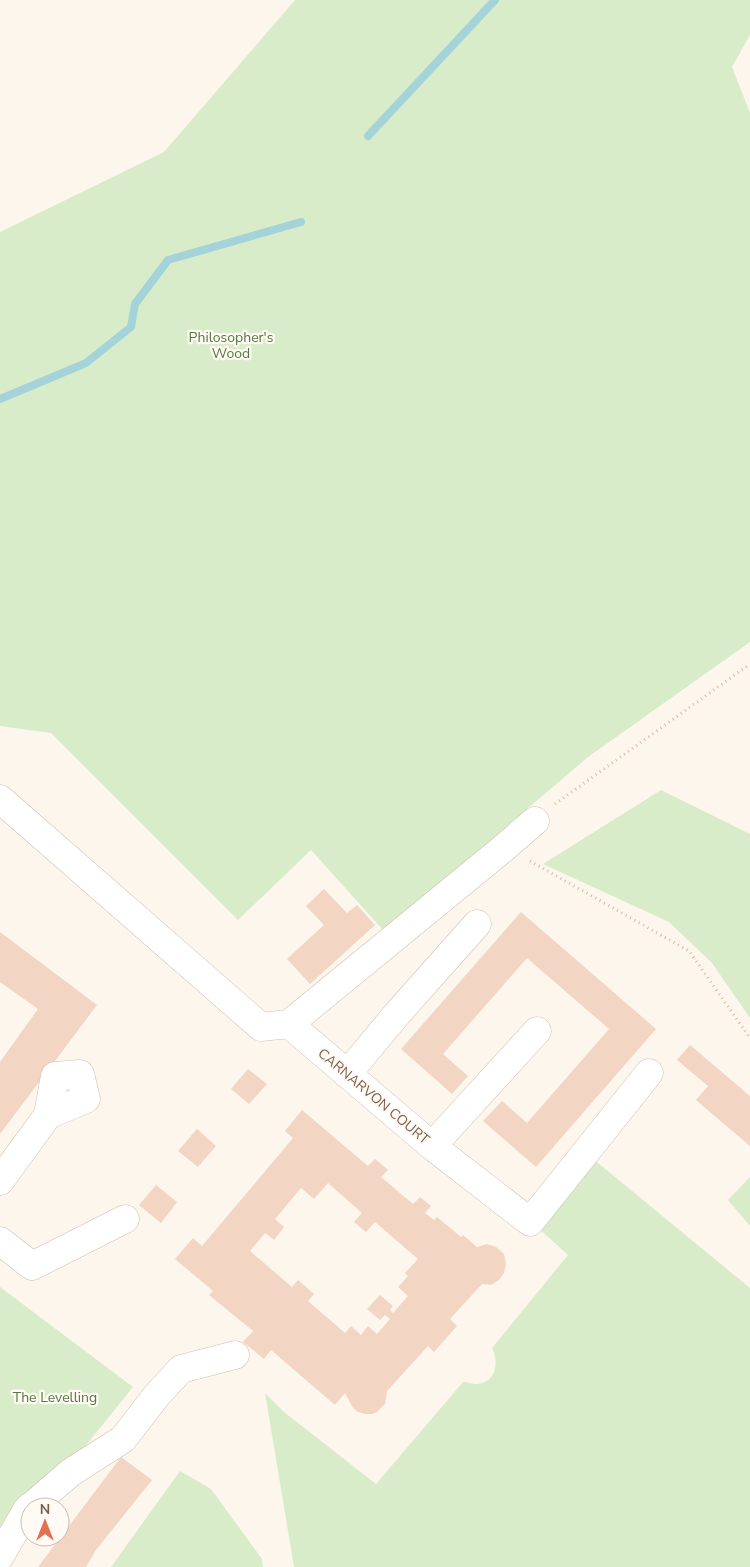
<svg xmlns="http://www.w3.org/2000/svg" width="750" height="1567" font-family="'Nunito Sans',sans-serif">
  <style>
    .green { fill: #d8ecc9 }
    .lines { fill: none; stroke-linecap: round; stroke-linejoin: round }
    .stream { stroke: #a5d3da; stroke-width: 8 }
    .building { fill: #f3d5c3; fill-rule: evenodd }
    .minor-casing { stroke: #d1beb0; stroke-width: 29 }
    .path { stroke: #d9b8a5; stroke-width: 3; stroke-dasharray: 1 4; stroke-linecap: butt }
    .minor { stroke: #fff; stroke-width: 28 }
    .labels { text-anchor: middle; stroke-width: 4.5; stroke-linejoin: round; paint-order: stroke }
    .park-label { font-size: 14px; fill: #537a41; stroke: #fffaf3 }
    .street-label { font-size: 14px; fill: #7a5c4d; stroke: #fffaf3 }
  </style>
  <rect width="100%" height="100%" fill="#fdf6ec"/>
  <g class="green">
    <path d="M295 0H750V35L732 67 750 113V642L588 757 384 931 311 850 238 920 51 733 0 726V232L164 152Z"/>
    <path d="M661 790 750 834V1018L712 963 669 922 543 864Z"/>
    <path d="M592 1158 750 1288V1567H294L265 1393 284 1412 376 1484 463 1382C467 1382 471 1384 475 1384 495 1384 500 1363 492 1348L568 1255 536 1226Z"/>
    <path d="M750 1177V1226L728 1200Z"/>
    <path d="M0 1287 133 1387 0 1552Z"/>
    <path d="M180 1471 211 1489 262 1559 263 1567H111Z"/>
  </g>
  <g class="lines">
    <g class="stream">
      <path d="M368 136 495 0"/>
      <path d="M0 399 86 363 131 327 135 304 168 260 301 222"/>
    </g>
  </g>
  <g class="building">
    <path d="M324 889 347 913 357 905 375 925 310 984 287 959 324 925 306 906Z"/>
    <path d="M521 912 656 1029 536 1167 483 1121 502 1101 527 1123 609 1029 527 958 443 1054 468 1076 452 1094 401 1049Z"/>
    <path d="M0 932 97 1005 0 1134V1062L38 1009 0 982Z"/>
    <path d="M690 1045 750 1096V1146L696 1100 708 1086 677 1060Z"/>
    <path d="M248 1069 267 1084 249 1104 231 1089Z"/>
    <path d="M302 1110 368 1166 375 1159 388 1170 381 1177 413 1204 420 1197 431 1206 425 1213 434 1220 437 1217 461 1237 463 1235 477 1247 487 1244 496 1247 504 1254 506 1264 504 1273 499 1280 491 1285 482 1284 450 1319 457 1326 434 1352 428 1346 387 1391 385 1404 377 1412 372 1414H365L358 1412 353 1408 345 1393 335 1405 271 1350 264 1359 243 1342 253 1331 209 1295 213 1291 175 1259 193 1238 202 1246 293 1138 285 1131ZM328 1183 362 1213 354 1222 366 1232 375 1222 418 1259 405 1273 408 1276 398 1287 408 1296 393 1313 390 1310 393 1306 380 1295 367 1309 380 1320 385 1315 390 1319 377 1334 368 1326 361 1335 351 1326 345 1333 308 1301 314 1294 298 1280 292 1287 250 1251 265 1233 274 1240 284 1227 275 1219 301 1188 314 1199Z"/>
    <path d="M197 1129 216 1146 198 1167 178 1151Z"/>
    <path d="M156 1185 177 1202 161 1223 139 1205Z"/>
    <path d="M121 1457 152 1480 96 1550 86 1567H38Z"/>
  </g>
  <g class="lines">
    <defs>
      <g id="minor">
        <path d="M0 799 261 1027 289 1024 505 847 535 821"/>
        <path d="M289 1024 432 1146 537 1031"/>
        <path d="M347 1074 397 1014 477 924"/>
        <path d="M432 1146 530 1222 649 1073"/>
        <path d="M0 1181 48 1115 55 1076 80 1074 86 1099 48 1115"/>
        <path d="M0 1241 32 1266 125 1219"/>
        <path d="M31 1507 70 1473 123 1439 157 1395 181 1369 235 1355"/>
        <path d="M0 1556 27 1510 30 1507"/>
      </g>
    </defs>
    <use href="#minor" class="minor-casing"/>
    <g class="path">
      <path d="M555 804 750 664"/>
      <path d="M530 861 689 951 750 1038"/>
    </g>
    <use href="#minor" class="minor"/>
  </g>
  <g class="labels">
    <g class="park-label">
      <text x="231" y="342">Philosopher's<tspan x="231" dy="16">Wood</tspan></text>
      <text x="55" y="1402">The Levelling</text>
    </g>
    <g class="street-label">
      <text transform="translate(374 1096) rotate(40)" y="5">CARNARVON COURT</text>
    </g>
  </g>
  <g transform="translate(45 1522)"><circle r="24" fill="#fffaf3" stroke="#cabbb1"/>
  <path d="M0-4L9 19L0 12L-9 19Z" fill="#e76f51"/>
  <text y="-8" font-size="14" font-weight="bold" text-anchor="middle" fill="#7a5c4d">N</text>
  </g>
</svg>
